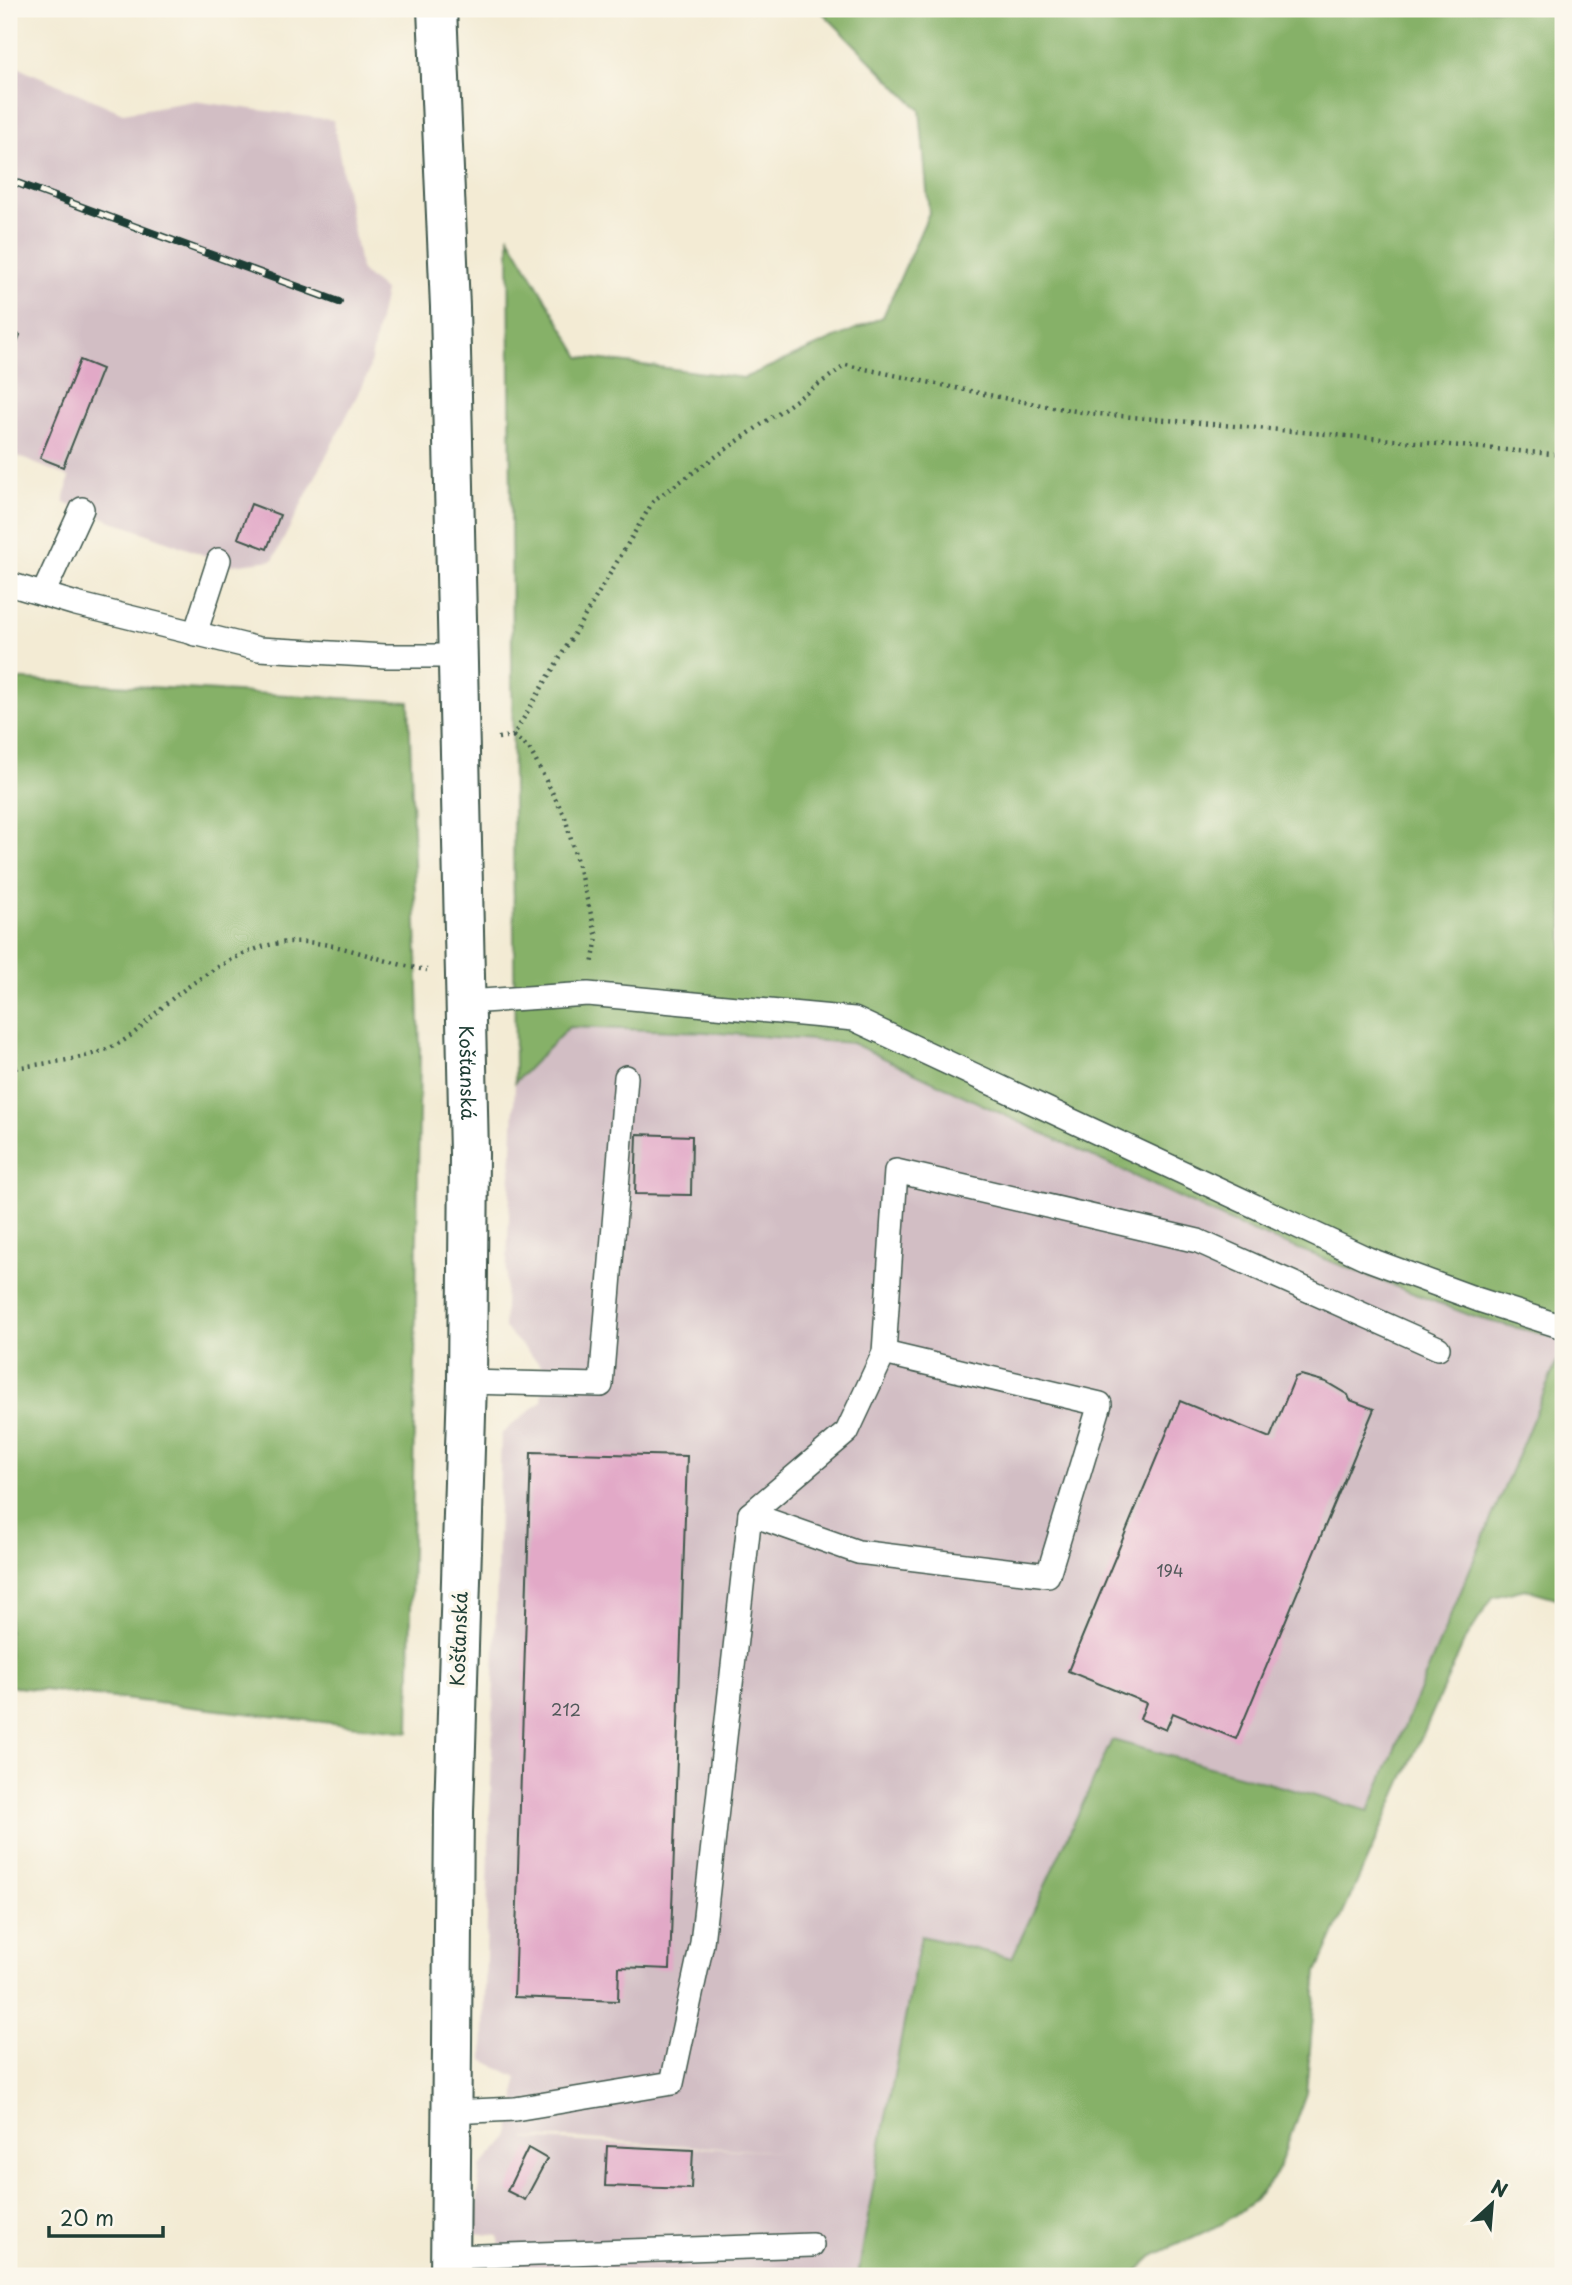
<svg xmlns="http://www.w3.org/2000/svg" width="1572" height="2285" font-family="'Playpen Sans',sans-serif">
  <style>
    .industrial { fill: #d2bec4; fill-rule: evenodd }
    .forest { fill: #86b168; stroke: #52774e; stroke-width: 2 }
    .building { fill: #e2a9c7 }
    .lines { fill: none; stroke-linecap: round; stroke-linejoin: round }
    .lane-casing { stroke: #3f574c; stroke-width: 26 }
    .secondary-casing { stroke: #3f574c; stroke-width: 42 }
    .path { stroke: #3f574c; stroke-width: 4.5; stroke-dasharray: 2 5; stroke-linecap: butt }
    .lane { stroke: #fff; stroke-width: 23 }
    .secondary { stroke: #fff; stroke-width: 38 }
    .rail-casing { stroke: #1f3d34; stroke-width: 8 }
    .rail { stroke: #fbf7ec; stroke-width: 5; stroke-dasharray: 16; stroke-linecap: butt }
    .labels { text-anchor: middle; stroke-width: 7; stroke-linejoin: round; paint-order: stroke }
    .number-label { font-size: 16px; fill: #505859 }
    .street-label { font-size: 19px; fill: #1f3d34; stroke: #fbf7ec }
  </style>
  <rect width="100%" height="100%" fill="#fbf7ec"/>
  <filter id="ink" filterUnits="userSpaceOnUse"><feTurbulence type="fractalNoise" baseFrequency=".0143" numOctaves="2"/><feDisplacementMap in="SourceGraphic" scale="14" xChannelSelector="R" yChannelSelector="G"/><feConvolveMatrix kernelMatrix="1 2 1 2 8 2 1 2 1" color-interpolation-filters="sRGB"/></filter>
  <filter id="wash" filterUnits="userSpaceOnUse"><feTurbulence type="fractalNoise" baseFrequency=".00686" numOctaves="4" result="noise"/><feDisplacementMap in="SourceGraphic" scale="28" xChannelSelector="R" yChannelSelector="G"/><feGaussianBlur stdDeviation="1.57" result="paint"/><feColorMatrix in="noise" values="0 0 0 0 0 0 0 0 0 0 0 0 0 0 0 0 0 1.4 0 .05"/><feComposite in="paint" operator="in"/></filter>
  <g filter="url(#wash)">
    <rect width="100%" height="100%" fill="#f3ebd4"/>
    <g class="industrial">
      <path d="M9 63 123 113 193 101 333 120 361 271 385 291 368 374 273 560 231 565 64 503 69 477 9 453Z"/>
      <path d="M569 1027 705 1032 852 1043 1017 1121 1477 1318 1563 1339V1347L1369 1811 1112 1741 1012 1958 921 1936 878 2158 858 2276H501L499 2236 474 2233 480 2167 508 2138 515 2109 517 2077 483 2060 501 1434 542 1401 544 1368 504 1328 515 1082ZM526 2138H569L784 2152 526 2139Z"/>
    </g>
    <g class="forest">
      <path d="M819 9H1563V1339L1477 1318 1242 1227 852 1043 705 1032 569 1027 515 1082 509 237 580 357 744 378 883 317 929 213 920 110Z"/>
      <path d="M9 679 409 702 420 1051 409 1732 9 1686Z"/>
      <path d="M1563 1347V1600L1525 1589 1493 1597 1464 1642 1317 1972 1306 2093 1276 2175 1255 2200 1224 2223 1154 2255 1132 2276H858L878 2158 921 1936 1012 1958 1112 1740 1369 1811Z"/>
    </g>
    <g id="blocks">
      <g class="building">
        <path d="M9 330 20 335 9 363Z"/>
        <path d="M80 360 102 369 63 467 40 458Z"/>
        <path d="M251 504 280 515 267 549 238 538Z"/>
        <path d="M637 1134 692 1136 691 1195 635 1194Z"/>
        <path d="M1301 1375 1326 1382 1348 1395 1350 1400 1374 1409 1236 1739 1173 1713 1166 1730 1140 1719 1146 1703 1068 1671 1180 1401 1270 1438 1295 1377Z"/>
        <path d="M531 1452 687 1456 670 1969 619 1967 618 2001 514 1997Z"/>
        <path d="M607 2146 693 2150 691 2189 605 2186Z"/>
        <path d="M528 2148 547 2159 525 2200 507 2191Z"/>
      </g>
    </g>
  </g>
  <g filter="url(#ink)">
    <use href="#blocks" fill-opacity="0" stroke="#3f574c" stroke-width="2"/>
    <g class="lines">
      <defs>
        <g id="lane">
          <path d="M9 584 76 604 259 649 385 656H458"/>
          <path d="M43 594 82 509"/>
          <path d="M195 634 219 560"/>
          <path d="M467 1002 588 994 854 1019 1368 1259 1479 1300 1563 1327"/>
          <path d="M467 1382 601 1385 626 1077"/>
          <path d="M750 1514 858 1552 1048 1575 1100 1404 884 1353"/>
          <path d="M451 2112 515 2109 672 2083 702 1943 750 1514 847 1432 884 1353 896 1171 1198 1241 1438 1348"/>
          <path d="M450 2257 812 2245"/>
        </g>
        <g id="secondary">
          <path id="s1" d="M437 9 450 307 469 1154 467 1382 454 1812 450 2276"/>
        </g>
      </defs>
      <use href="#lane" class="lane-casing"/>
      <use href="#secondary" class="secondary-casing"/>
      <g class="path">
        <path d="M513 736 529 748 565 817 597 937 592 965"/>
        <path d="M498 738 513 736 654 500 846 365 1013 400 1087 413 1563 455"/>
        <path d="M9 1069C43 1063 93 1060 123 1041 140 1030 153 1015 168 1002 198 978 242 948 280 943 332 936 378 963 427 970"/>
      </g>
      <use href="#lane" class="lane"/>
      <use href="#secondary" class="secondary"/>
      <defs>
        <path id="rail" d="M9 180 339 302"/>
      </defs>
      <use href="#rail" class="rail-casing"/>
      <use href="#rail" class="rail"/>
    </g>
  </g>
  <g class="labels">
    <g class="number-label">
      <text x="1170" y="1577">194</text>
      <text x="566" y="1716">212</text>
    </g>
    <g class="street-label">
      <text dy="7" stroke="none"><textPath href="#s1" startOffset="1064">Košťanská</textPath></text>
      <text transform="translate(459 1639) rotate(-88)" y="7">Košťanská</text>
    </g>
  </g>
  <rect width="1572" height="2285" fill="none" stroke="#fbf7ec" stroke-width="35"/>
  <g transform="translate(1492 2204) rotate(26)" stroke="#fbf7ec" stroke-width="5" paint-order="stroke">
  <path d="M0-5L12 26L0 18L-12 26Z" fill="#1f3d34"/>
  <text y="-10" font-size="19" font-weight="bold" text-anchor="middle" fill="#1f3d34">N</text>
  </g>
  <path d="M49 2226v10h114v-10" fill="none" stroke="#1f3d34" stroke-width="3.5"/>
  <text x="60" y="2226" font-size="21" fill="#1f3d34" stroke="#fbf7ec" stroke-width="5" paint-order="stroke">20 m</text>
</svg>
